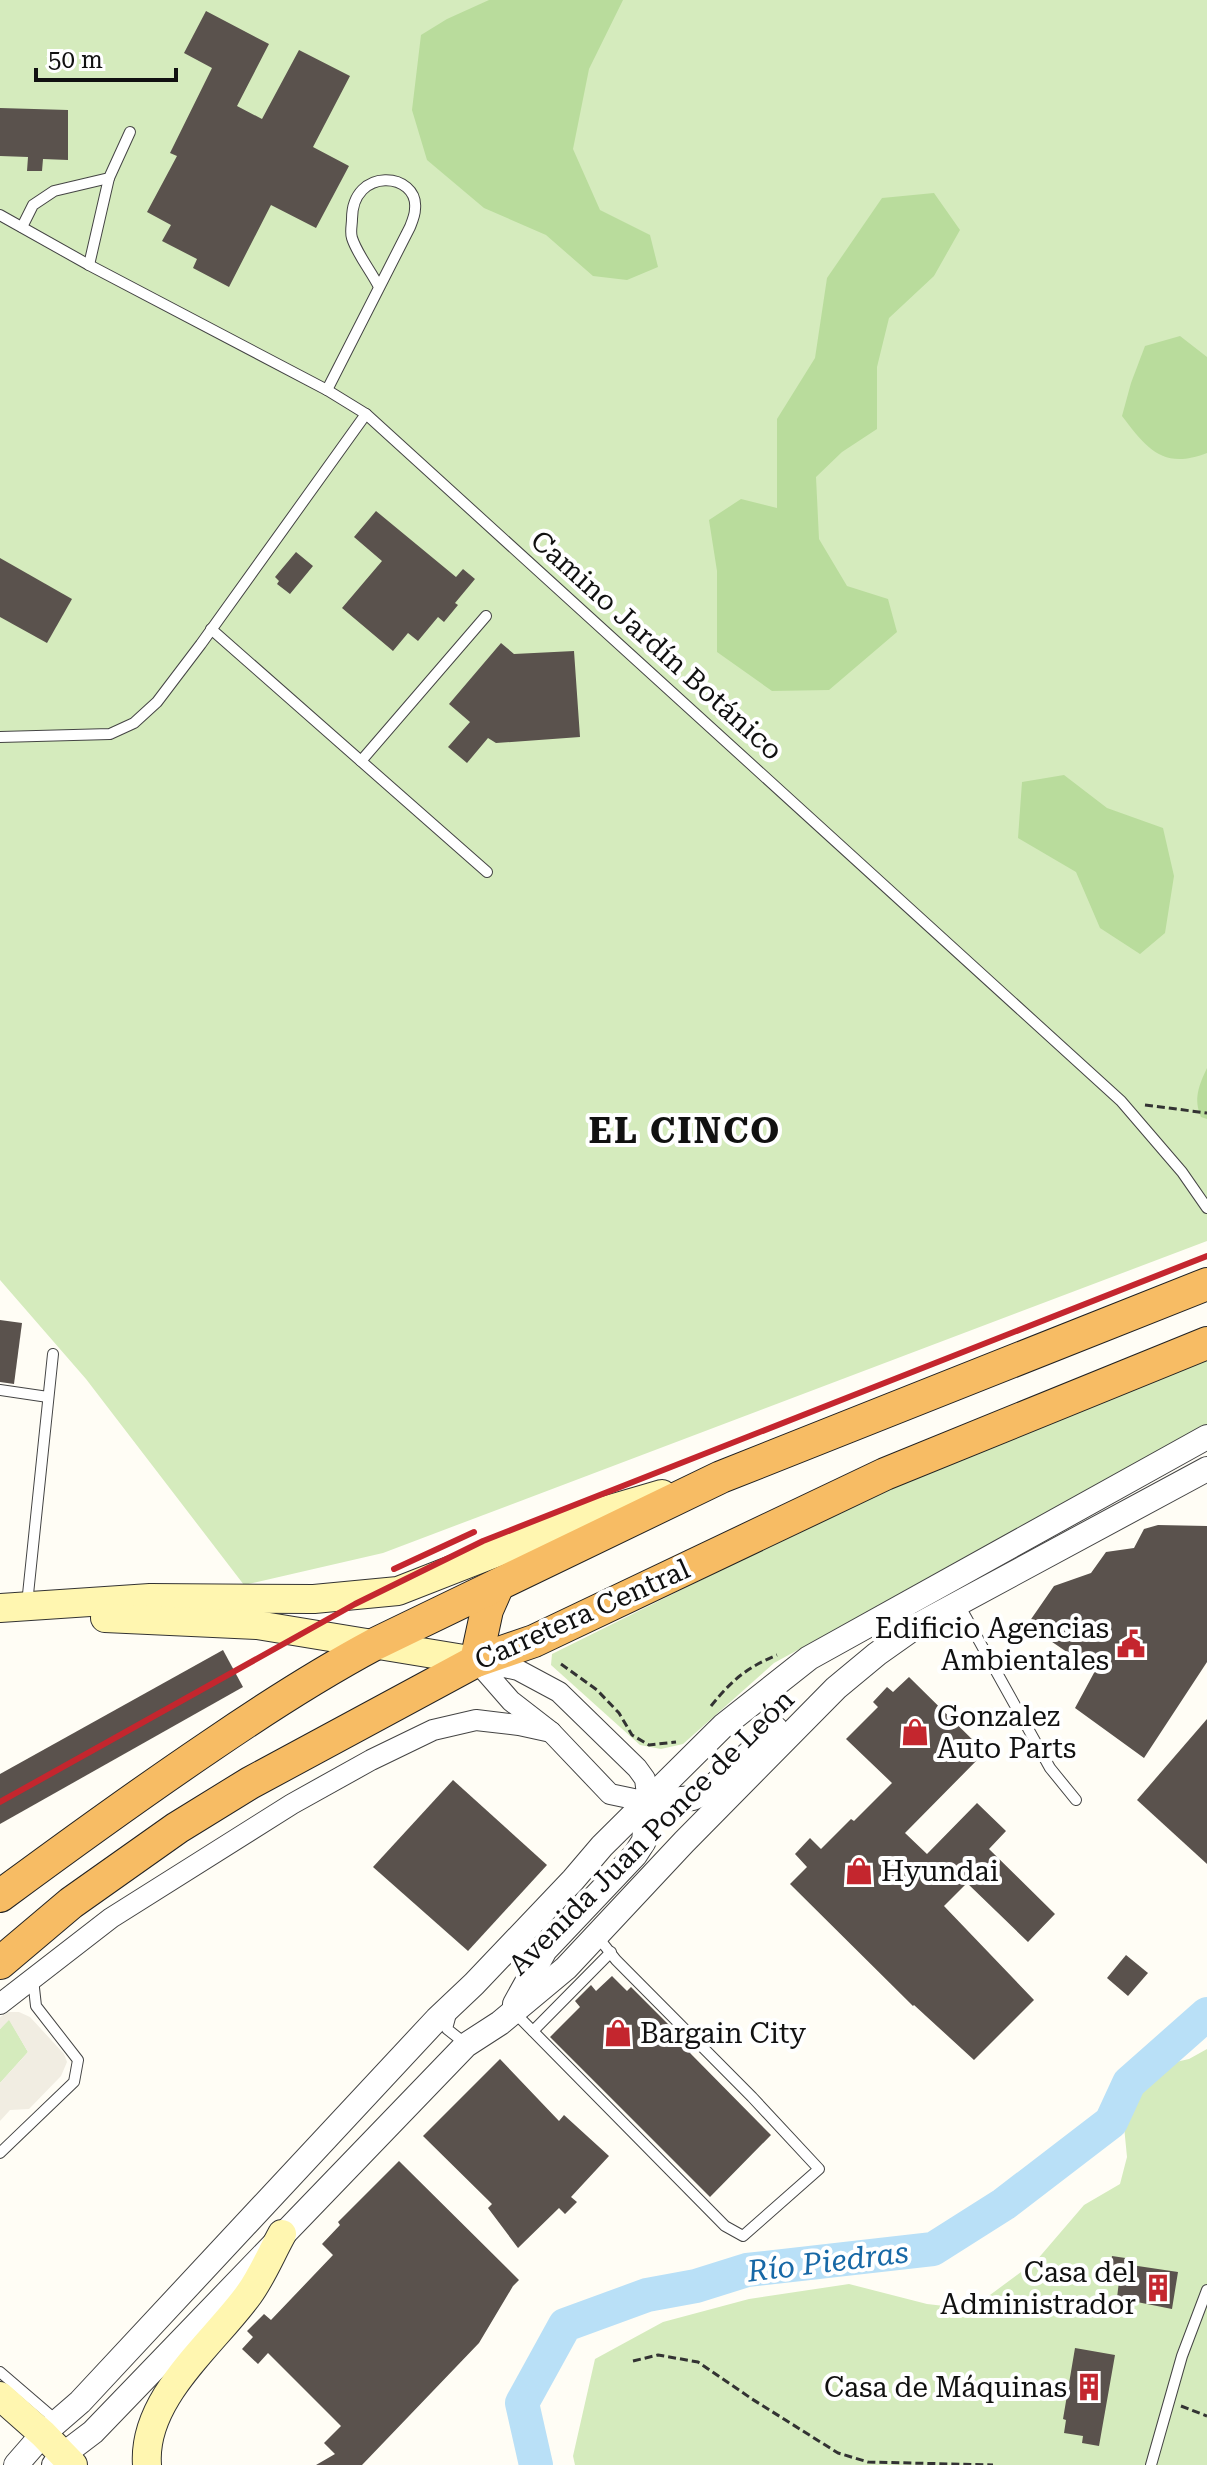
<svg xmlns="http://www.w3.org/2000/svg" width="1207" height="2465" font-family="'Roboto Serif',serif">
  <style>
    .green { fill: #d5ebbd }
    .forest { fill: #b9dc9c }
    .plaza { fill: #f1ede2 }
    .lines { fill: none; stroke-linecap: round; stroke-linejoin: round }
    .river { stroke: #b9e0f7; stroke-width: 34 }
    .building { fill: #5a524d }
    .service-casing { stroke: #444; stroke-width: 12 }
    .minor-casing { stroke: #444; stroke-width: 22 }
    .tertiary-casing { stroke: #444; stroke-width: 26 }
    .secondary-casing { stroke: #333; stroke-width: 30 }
    .trunk-casing { stroke: #222; stroke-width: 34 }
    .path { stroke: #333; stroke-width: 3; stroke-dasharray: 8 4; stroke-linecap: butt }
    .service { stroke: #fff; stroke-width: 10 }
    .minor { stroke: #fff; stroke-width: 20 }
    .tertiary { stroke: #fff; stroke-width: 24 }
    .secondary { stroke: #fff6b0; stroke-width: 28 }
    .trunk { stroke: #f7bc64; stroke-width: 32 }
    .rail { stroke: #c4262e; stroke-width: 6 }
    .labels { text-anchor: middle; stroke-width: 8; stroke-linejoin: round; paint-order: stroke }
    .street-label { font-size: 28px; fill: #111; stroke: #fff }
    .poi-label { font-size: 28px; fill: #111; stroke: #fff; text-anchor: end }
    .water-label { font-size: 30px; font-style: italic; fill: #1768a6; stroke: #fff }
    .district-label { font-size: 36px; font-weight: bold; letter-spacing: 2px; fill: #111; stroke: #fff }
  </style>
  <rect width="100%" height="100%" fill="#fffdf5"/>
  <g class="green">
    <path d="M0 0H1207V1241L383 1553 244 1585 86 1379 0 1280Z"/>
    <path d="M1207 1360V1425L774 1663 683 1744 661 1749 640 1745 551 1665 552 1654 840 1511 924 1474Z"/>
    <path d="M9 2019 28 2052 0 2083V2029Z"/>
    <path d="M1207 2049V2465H575L573 2456 595 2359 663 2322 749 2299 849 2284 927 2304 971 2309 1036 2261 1084 2205 1120 2184 1127 2157 1119 2075 1189 2059Z"/>
  </g>
  <g class="forest">
    <path d="M489 0H623L589 69 573 149 600 210 650 235 658 267 627 280 593 276 546 235 484 208 427 160 412 110 421 35 447 19Z"/>
    <path d="M934 193 960 230 934 276 889 318 877 367V429L842 452 816 477 819 539 847 586 888 599 897 632 829 690 772 691 717 652V571L709 520 741 499 777 508V419L815 358 827 278 882 198Z"/>
    <path d="M1180 336 1207 357V453C1163 470 1147 449 1122 416L1131 383 1145 346Z"/>
    <path d="M1064 775 1107 808 1163 828 1174 876 1165 933 1140 954 1100 928 1076 872 1018 838 1022 782Z"/>
    <path d="M1207 1068V1119L1201 1117C1193 1099 1199 1085 1207 1068Z"/>
  </g>
  <path class="plaza" d="M9 2012H19L30 2017 64 2054 67 2062 61 2076 29 2109 10 2110 0 2121V2083L28 2052 9 2020 0 2029V2017Z"/>
  <g class="lines">
    <path class="river" d="M536 2465 522 2403 565 2325 647 2295 696 2286 747 2270 933 2249 1004 2204 1111 2122 1129 2083 1207 2014"/>
  </g>
  <g class="building">
    <path d="M206 11 269 44 237 106 262 119 299 50 350 76 313 147 349 166 316 228 271 205 229 287 193 268 197 259 162 241 171 225 147 212 177 156 170 153 212 68 184 53Z"/>
    <path d="M0 108 68 110V160L43 159 42 171H27L28 157 0 156Z"/>
    <path d="M376 511 456 577 463 569 475 579 455 603 458 605 444 622 438 617 418 641 408 633 393 651 342 608 382 561 354 537Z"/>
    <path d="M296 552 313 566 290 594 277 584 279 581 275 577Z"/>
    <path d="M0 558 72 599 47 643 0 617Z"/>
    <path d="M501 643 514 654 574 651 580 737 496 743 488 738 467 763 448 747 470 722 449 704Z"/>
    <path d="M0 1320 22 1323 14 1384 0 1382Z"/>
    <path d="M1158 1525 1207 1526V1662L1144 1758 1075 1708 1095 1671 1027 1625 1054 1586 1091 1573 1106 1552 1134 1548 1144 1529Z"/>
    <path d="M223 1650 243 1687 0 1824V1774Z"/>
    <path d="M909 1677 985 1752 905 1833 927 1854 977 1803 1006 1831 989 1849 1055 1914 1028 1942 967 1883 944 1906 1034 2000 974 2060 914 2005 913 2006 790 1884 807 1867 795 1854 810 1838 821 1849 851 1819 854 1821 892 1783 846 1739 878 1707 873 1702 887 1687 893 1692Z"/>
    <path d="M1207 1719V1864L1137 1800Z"/>
    <path d="M453 1780 547 1865 468 1951 373 1867Z"/>
    <path d="M1126 1955 1148 1973 1128 1996 1107 1978Z"/>
    <path d="M612 1976 627 1991 631 1987 694 2050 690 2053 771 2135 710 2197 550 2037 580 2007 575 2001 591 1985 596 1991Z"/>
    <path d="M500 2059 559 2121 564 2115 609 2156 571 2197 577 2202 565 2214 559 2208 518 2248 488 2208 492 2204 423 2136Z"/>
    <path d="M399 2161 519 2280 513 2286 479 2343 362 2465H316L335 2454 324 2443 341 2426 268 2353 258 2364 242 2349 253 2337 247 2331 264 2314 271 2320 333 2255 322 2244 340 2225 338 2222Z"/>
    <path d="M1112 2256 1132 2259 1131 2265 1178 2272 1172 2309 1117 2298 1119 2281 1108 2279Z"/>
    <path d="M1075 2348 1115 2355 1099 2446 1082 2443 1083 2436 1064 2433 1066 2420 1063 2419Z"/>
  </g>
  <g class="lines">
    <defs>
      <g id="service">
        <path d="M0 215 89 265 327 390 366 414 1121 1101 1182 1172 1207 1208"/>
        <path d="M22 227 33 205 54 191 109 178 130 132"/>
        <path d="M89 265 109 178"/>
        <path d="M327 390 410 227C412 222 415 215 415 209 419 172 352 166 352 219 352 225 350 232 352 238 357 254 371 271 379 287"/>
        <path d="M211 629 487 872"/>
        <path d="M0 737 110 734 134 723 157 702 201 644 366 414"/>
        <path d="M361 761 486 616"/>
        <path d="M0 1390 48 1397"/>
        <path d="M958 1603 1050 1768 1076 1800"/>
        <path d="M27 1604 53 1354"/>
        <path d="M514 2012 725 2226 743 2236 819 2169 752 2097 616 1960 597 1936"/>
        <path d="M451 2014 447 2029 466 2044"/>
        <path d="M533 2031 611 1952"/>
        <path d="M0 2153 74 2082 78 2060 36 2006 33 1979"/>
        <path d="M0 2372 57 2421"/>
        <path d="M1151 2465 1182 2356 1207 2290"/>
      </g>
      <g id="minor">
        <path d="M476 1661 518 1670 559 1692 637 1768 645 1779 648 1802 610 1794 551 1732 511 1701Z"/>
        <path d="M0 2004 111 1918 292 1804 371 1760 433 1730 476 1720 519 1725 551 1732"/>
      </g>
      <g id="tertiary">
        <path d="M648 1802 693 1798 708 1791 776 1729"/>
        <path d="M515 2004 545 1950 635 1855 644 1841 648 1802"/>
        <path d="M16 2465 43 2434 80 2402 437 2019 474 1984 573 1880 602 1846 723 1726 809 1658 1207 1437"/>
        <path d="M54 2465 64 2454 93 2432 466 2045 500 2023 566 1968 684 1842 836 1688 877 1654 918 1625 1207 1469"/>
      </g>
      <g id="secondary">
        <path d="M0 1608 150 1598 314 1599 398 1591 597 1513 662 1494"/>
        <path d="M105 1618 257 1625 476 1661"/>
        <path d="M0 2396 43 2434 73 2465"/>
        <path d="M147 2465C142 2398 213 2344 249 2294 262 2276 271 2254 282 2234"/>
      </g>
      <g id="trunk">
        <path d="M476 1661 487 1610 498 1585"/>
        <path d="M0 1896C69 1845 138 1795 209 1747 263 1710 317 1675 375 1644L721 1477 1207 1284"/>
        <path d="M0 1963 71 1903 177 1828 250 1783 476 1661 534 1641 885 1474 1207 1343"/>
      </g>
    </defs>
    <use href="#service" class="service-casing"/>
    <use href="#minor" class="minor-casing"/>
    <use href="#tertiary" class="tertiary-casing"/>
    <use href="#secondary" class="secondary-casing"/>
    <use href="#trunk" class="trunk-casing"/>
    <g class="path">
      <path d="M1145 1105 1207 1113"/>
      <path d="M561 1664 597 1690 619 1713 632 1735 649 1745 676 1742"/>
      <path d="M711 1706C732 1680 746 1668 777 1655"/>
      <path d="M633 2361 658 2355 698 2362 752 2399 838 2453 868 2462 993 2465"/>
      <path d="M1181 2406 1207 2416"/>
    </g>
    <use href="#service" class="service"/>
    <use href="#minor" class="minor"/>
    <use href="#tertiary" class="tertiary"/>
    <use href="#secondary" class="secondary"/>
    <use href="#trunk" class="trunk"/>
    <g class="rail">
      <path d="M394 1569 474 1532"/>
      <path d="M0 1802 355 1604 483 1541 1207 1256"/>
    </g>
  </g>
  <defs>
    <symbol id="civic-bare" viewBox="-9 -9 18 18"><path d="M-.6-6.5H3V-4.5H.6V-3L4-1V1h2V6H-6V1h2V-1L-.6-3ZM-1.2 2.5V6h2.4V2.5Z" fill="#c4262e" stroke="#fff" stroke-width="2.5" paint-order="stroke"/></symbol>
    <symbol id="shop-bare" viewBox="-9 -9 18 18"><path d="M-5-2.5h2.3a2.7 3.5 0 0 1 5.4 0H5L5.5 6h-11ZM-1.5-2.5h3a1.5 2.3 0 0 0-3 0Z" fill="#c4262e" stroke="#fff" stroke-width="2.5" paint-order="stroke"/></symbol>
    <symbol id="building-bare" viewBox="-9 -9 18 18"><path d="M-4-6H4V6H1V3H-1V6H-4ZM-2.5-4.3h1.7v1.8h-1.7ZM.8-4.3h1.7v1.8H.8ZM-2.5-1h1.7V.8h-1.7ZM.8-1h1.7V.8H.8Z" fill="#c4262e" stroke="#fff" stroke-width="2.5" paint-order="stroke"/></symbol>
  </defs>
  <g fill-rule="evenodd">
    <use href="#civic-bare" x="1111" y="1624" width="40" height="40"/>
    <use href="#shop-bare" x="895" y="1712" width="40" height="40"/>
    <use href="#shop-bare" x="839" y="1851" width="40" height="40"/>
    <use href="#shop-bare" x="598" y="2013" width="40" height="40"/>
    <use href="#building-bare" x="1138" y="2268" width="40" height="40"/>
    <use href="#building-bare" x="1069" y="2367" width="40" height="40"/>
  </g>
  <g class="labels">
    <g class="street-label">
      <text transform="translate(657 645) rotate(42)" y="10">Camino Jardín Botánico</text>
      <text transform="translate(582 1614) rotate(-24)" y="10">Carretera Central</text>
      <text transform="translate(651 1832) rotate(-45)" y="10">Avenida Juan Ponce de León</text>
    </g>
    <g class="poi-label">
      <text x="1109" y="1638">Edificio Agencias<tspan x="1109" dy="32">Ambientales</tspan></text>
      <text x="937" y="1726" text-anchor="start">Gonzalez<tspan x="937" dy="32">Auto Parts</tspan></text>
      <text x="881" y="1881" text-anchor="start">Hyundai</text>
      <text x="640" y="2043" text-anchor="start">Bargain City</text>
      <text x="1136" y="2282">Casa del<tspan x="1136" dy="32">Administrador</tspan></text>
      <text x="1067" y="2397">Casa de Máquinas</text>
    </g>
    <g class="water-label">
      <text transform="translate(828 2262) rotate(-7)" y="10">Río Piedras</text>
    </g>
    <g class="district-label">
      <text x="685" y="1143">EL CINCO</text>
    </g>
  </g>
  <path d="M36 68v12h140v-12" fill="none" stroke="#111111" stroke-width="4"/>
  <text x="48" y="68" font-size="24" fill="#111111" stroke="#ffffff" stroke-width="6" paint-order="stroke">50 m</text>
</svg>
